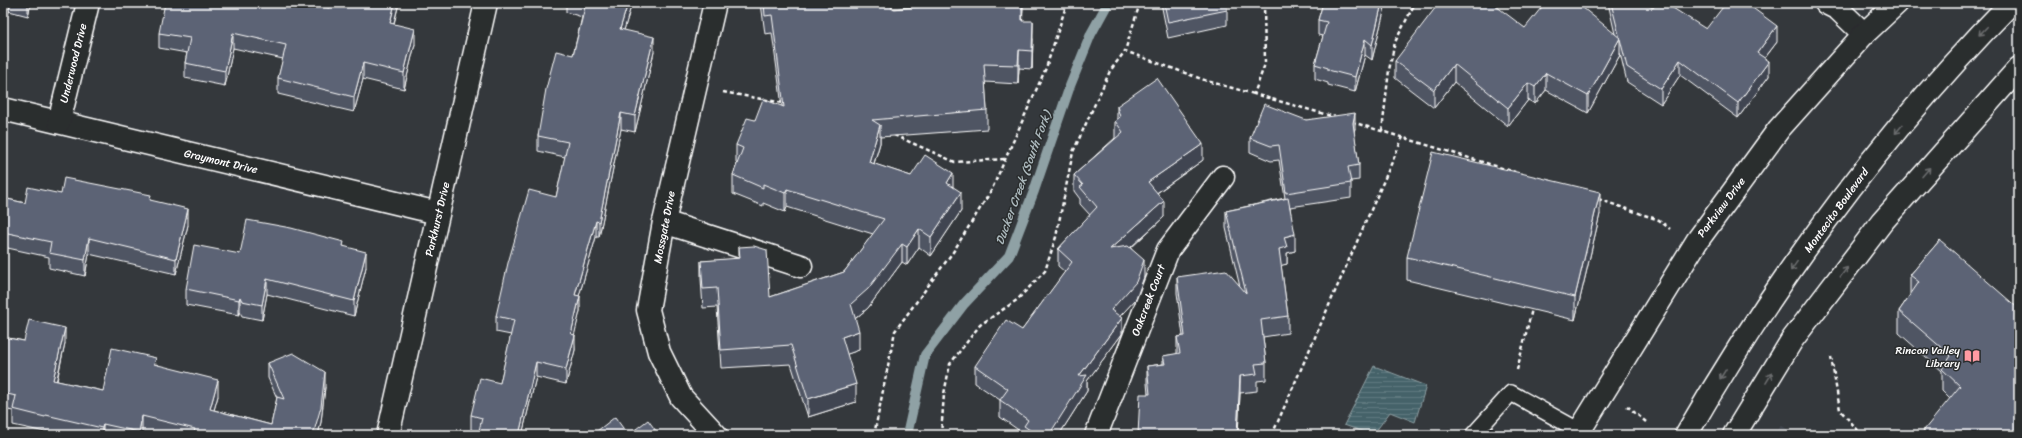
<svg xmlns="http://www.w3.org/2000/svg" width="2022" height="438" font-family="Sriracha,sans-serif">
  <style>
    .built { fill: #40454d }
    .water { fill: url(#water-rules); stroke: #8fa1a5 }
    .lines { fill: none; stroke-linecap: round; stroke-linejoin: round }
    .stream { stroke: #8fa1a5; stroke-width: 10 }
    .service-casing { stroke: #fff; stroke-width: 18 }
    .minor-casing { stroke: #fff; stroke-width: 25 }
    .secondary-casing { stroke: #fff; stroke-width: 25 }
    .path { stroke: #fff; stroke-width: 2.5; stroke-dasharray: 4 3; stroke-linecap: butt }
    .service { stroke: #2a2d2e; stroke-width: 15 }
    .minor { stroke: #2a2d2e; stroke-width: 22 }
    .secondary { stroke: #2a2d2e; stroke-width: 22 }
    .wall { fill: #4f5564; stroke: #fff }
    .shaded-wall { fill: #404551; stroke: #fff }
    .building { fill: #5c6374; stroke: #fff }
    .oneway { stroke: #6a6c6d }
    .labels { text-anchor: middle; stroke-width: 3; stroke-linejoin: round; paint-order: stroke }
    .street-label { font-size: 11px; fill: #fff; stroke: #2a2d2e }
    .poi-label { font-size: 11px; fill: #fff; stroke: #2a2d2e; text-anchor: end }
    .water-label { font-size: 12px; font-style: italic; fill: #abb8bc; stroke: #2a2d2e }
  </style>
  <defs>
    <pattern id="water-rules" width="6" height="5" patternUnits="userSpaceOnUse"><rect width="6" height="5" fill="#456269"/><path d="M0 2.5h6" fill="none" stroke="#617a80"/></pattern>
  </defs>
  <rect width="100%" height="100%" fill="#34383c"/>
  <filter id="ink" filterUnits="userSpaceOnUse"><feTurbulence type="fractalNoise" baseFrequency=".025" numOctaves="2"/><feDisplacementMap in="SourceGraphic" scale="8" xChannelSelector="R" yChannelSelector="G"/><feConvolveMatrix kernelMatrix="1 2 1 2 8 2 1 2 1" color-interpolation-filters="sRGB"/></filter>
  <g filter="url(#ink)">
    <path class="built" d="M1781 425 1795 435H1776Z"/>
    <path class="water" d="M1374 366 1426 386 1415 422 1390 412 1373 435 1344 425Z"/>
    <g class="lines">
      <path class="stream" d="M907 435 925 355 964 304 1009 256 1034 191 1070 86 1091 34 1108 3"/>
      <defs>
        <path id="service" d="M1473 435 1511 393 1587 435"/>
        <g id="minor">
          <path d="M715 3 664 222 648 310 659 352 681 397 716 435"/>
          <path d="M1826 3 1838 9 1864 34"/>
          <path d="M3 109 438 213"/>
          <path d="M59 122 88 3"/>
          <path d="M664 222 801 266"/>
          <path d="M388 435 486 3"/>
          <path d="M1096 435 1168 250 1223 177"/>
          <path d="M1577 435 1697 241 1779 129 1864 34 1897 3"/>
        </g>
        <g id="secondary">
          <path d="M1686 435C1776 279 1884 132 2011 3"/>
          <path d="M1734 435 1792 340 1882 222 2019 68"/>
        </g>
      </defs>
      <use href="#service" class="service-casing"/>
      <use href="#minor" class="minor-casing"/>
      <use href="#secondary" class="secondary-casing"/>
      <g class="path">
        <path d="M1140 3 1125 51 1207 81 1254 94"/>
        <path d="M1264 3 1265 64 1254 94 1335 117"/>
        <path d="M723 92 783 103"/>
        <path d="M1352 122 1515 172"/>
        <path d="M1382 131 1389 70 1395 42 1415 3"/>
        <path d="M894 135 955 162 1005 159"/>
        <path d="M1598 199 1659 220 1670 229"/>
        <path d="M1831 357 1840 410 1862 435"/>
        <path d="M1517 370 1532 309"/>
        <path d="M1627 406 1646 422"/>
        <path d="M874 435 895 331 953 252 991 191 1046 68 1067 3"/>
        <path d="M941 435 944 394 950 364 980 325 1017 300 1045 271 1056 237 1073 152 1110 71 1125 51"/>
        <path d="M1272 435 1403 137"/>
      </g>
      <use href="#service" class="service"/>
      <use href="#minor" class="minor"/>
      <use href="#secondary" class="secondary"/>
    </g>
    <g class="wall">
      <path d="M3 3H31L28 16 9 11 8 15 3 14Z"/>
      <path d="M330 3H399L394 24 415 44 404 89 363 79 354 112 278 94V78L283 59 233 48 225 86 185 78V63L187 53 159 48V33L329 8Z"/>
      <path d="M566 3H632L624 30 654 52 635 132 621 129 599 237H596L579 296 580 311 574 335 575 350 566 384 536 377 522 435H478L479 432 471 430V415L500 383 511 335 496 332V316L556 197 565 157 538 151V136L573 55 582 17 566 12Z"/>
      <path d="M761 3H891L892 9 959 3H1025L1023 6 1022 21 1033 39 1032 69 1019 68 1018 84 985 82 987 110V129L880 137V143L874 164 911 176 953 187 961 211 931 256 919 247 907 265 902 262 868 308 855 319 859 350 847 354 856 402 808 417 791 364 721 368 717 307 703 308 701 279V261L739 259V247L770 297 844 272 873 234 787 207 785 212 763 203V206L733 194V175L737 164 736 163V145L755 120 782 106 772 33 765 34Z"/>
      <path d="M1161 3H1226L1227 10V25L1168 38Z"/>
      <path d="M1323 3H1386L1372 60 1365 55 1355 92 1328 85V83L1315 79V64L1323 36 1318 35V20Z"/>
      <path d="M1608 3H1644L1653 8 1706 29 1777 42 1765 58 1769 76 1738 118 1680 75 1661 104 1627 82 1620 53V55L1588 113 1546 90 1535 104 1528 100 1508 126 1454 82 1434 108 1395 78V61L1475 5 1525 28 1615 34Z"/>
      <path d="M1117 106 1203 160 1157 193 1164 217 1131 248 1144 277 1136 299 1120 316 1122 334 1087 381V391L1059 435H1024V434L1000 417V400L975 383V366L1022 330 1065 272 1058 266V249L1090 215 1080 204V199L1074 191V175L1115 138V121L1117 119Z"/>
      <path d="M1306 120 1355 128 1354 132 1359 165V180L1351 181V198L1290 207 1295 251 1287 253V264L1281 265 1288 316V333L1263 337 1266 363V380L1257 381V391L1240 393 1238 435H1138L1148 394 1147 383V366L1163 364V356L1177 354V337L1183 336 1177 293V277L1240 287 1226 228V211L1285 198 1279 160 1271 161 1250 152V138Z"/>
      <path d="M61 194 151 201 188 225 176 274 89 254 85 276 49 268V257L3 247V198L25 203Z"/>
      <path d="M1600 214 1575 320 1407 280V257Z"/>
      <path d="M1940 240 2019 435 1950 399 1942 391V371L1899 333V311L1910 295V275Z"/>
      <path d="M344 246 366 267 354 316 267 294 262 320 242 316 240 312 239 315 186 305V289L240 254Z"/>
      <path d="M3 337 24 341 65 343 57 381 103 391 156 364 218 396 214 410 271 425 277 398 268 378V363L325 387 321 422 318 435H156L142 432V435H64L46 431 45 432 13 425V411L3 409Z"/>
    </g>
    <g class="shaded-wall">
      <path d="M8 3H9V11L8 15Z"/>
      <path d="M28 3H31L28 16Z"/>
      <path d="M395 3H399L390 38V23Z"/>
      <path d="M628 3H632L620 44V29Z"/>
      <path d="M1022 3H1025L1023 6 1022 39Z"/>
      <path d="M1382 3H1386L1372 60V45Z"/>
      <path d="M1033 21V39L1032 69V51Z"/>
      <path d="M1777 26V42L1757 68V53Z"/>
      <path d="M415 29V44L404 89V73Z"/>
      <path d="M233 33V48L225 86V71Z"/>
      <path d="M654 37V52L635 132V116Z"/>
      <path d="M1620 38V55L1588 113V96Z"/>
      <path d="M1365 39V55L1355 92V77Z"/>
      <path d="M1019 50V68L1018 84V65Z"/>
      <path d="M1680 60V75L1661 104V89Z"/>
      <path d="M1769 61V76L1738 118V103Z"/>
      <path d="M363 63V79L354 112V97Z"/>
      <path d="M1454 64V82L1434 108V90Z"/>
      <path d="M1546 73V90L1535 104V87Z"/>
      <path d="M1528 83V100L1508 126V108Z"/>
      <path d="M621 113V129L599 237V222Z"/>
      <path d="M1355 113V128L1353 138V123Z"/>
      <path d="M880 125V143L869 180V162Z"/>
      <path d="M1203 144V160L1148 199V182Z"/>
      <path d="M953 173V191L947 183Z"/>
      <path d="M787 189V207L785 212V193Z"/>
      <path d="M961 192V211L931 256V237Z"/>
      <path d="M1600 192V214L1575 320V297Z"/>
      <path d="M1164 201V217L1110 266V249Z"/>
      <path d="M188 209V225L176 274V259Z"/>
      <path d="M596 221V237L575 310V295Z"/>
      <path d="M919 229V247L907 265V247Z"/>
      <path d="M1295 234V251L1287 253V264L1279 266V249L1284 237Z"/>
      <path d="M89 238V254L85 276V260Z"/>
      <path d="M902 244V262L868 308 851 322V304Z"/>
      <path d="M366 252V267L354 316V301Z"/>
      <path d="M1144 260V277L1136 299 1111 326V310Z"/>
      <path d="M267 279V294L262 320V305Z"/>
      <path d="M580 296V311L571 349V334Z"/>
      <path d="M240 297V312L239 315V300Z"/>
      <path d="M1122 318V334L1087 381V391L1059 435H1049L1079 376Z"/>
      <path d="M65 328V343L53 396V380Z"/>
      <path d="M859 331V350L842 356V337Z"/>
      <path d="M575 335V350L566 384V369Z"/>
      <path d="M536 362V377L522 435H519Z"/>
      <path d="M325 372V387L321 422 318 435H313Z"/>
      <path d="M1240 376V393L1238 435H1237Z"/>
      <path d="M218 380V396L210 424V409Z"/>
      <path d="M856 384V402L808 417V399Z"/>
      <path d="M142 416V435H139V432Z"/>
      <path d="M103 424V435H102V428Z"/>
    </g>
    <g class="building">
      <path d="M165 3H309L329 8 330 3H395L390 23 415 29 404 73 363 63 354 97 278 78 286 45 233 33 225 71 185 63 190 38 159 33Z"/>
      <path d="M586 3H628L620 29 654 37 635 116 621 113 599 222 596 221 575 295 580 296 571 334 575 335 566 369 536 362 519 435H478L482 418 471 415 480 378 500 383 514 320 496 316 508 263 529 190 556 197 568 142 538 136 546 89 556 51 573 55Z"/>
      <path d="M764 3H891L892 9 959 3H1022V21H1033L1032 51 1019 50 1018 65 984 64 987 110 872 120 880 125 869 162 911 176 925 155 953 173 947 183 961 192 931 237 919 229 907 247 902 244 868 289 851 304 859 331 842 337 856 384 808 399 791 345 721 350 717 288 703 289 701 261 740 258 739 247 754 246 767 250 770 297 844 272 884 219 787 189 785 193 763 184V188L733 175 743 148 736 145 747 118 755 120 763 99 784 107 772 15 765 16Z"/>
      <path d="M1164 3H1226L1227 10 1168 22Z"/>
      <path d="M1323 3H1382L1372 45 1365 39 1355 77 1328 70V68L1315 64 1327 22 1318 20Z"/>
      <path d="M1439 3H1473L1475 5 1476 3H1492L1525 28 1545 3H1577L1620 38 1588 96 1546 73 1535 87 1528 83 1508 108 1454 64 1434 90 1395 61Z"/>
      <path d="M1611 3H1644L1653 8 1657 3H1665L1706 29 1726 3H1746L1777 26 1757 53 1769 61 1738 103 1680 60 1661 89 1627 67Z"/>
      <path d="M1157 78 1203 144 1148 182 1164 201 1110 249 1128 246 1144 260 1136 282 1111 310 1122 318 1079 376 1087 375 1049 435H1037L1024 426 1028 420 1000 400 1008 389 975 366 1006 320 1022 330 1072 262 1058 249 1097 207 1080 187 1083 185 1074 175 1123 132 1115 121 1120 117 1117 106Z"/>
      <path d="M1264 104 1306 120 1355 113 1353 123 1359 165 1348 167 1351 183 1286 193 1279 145 1271 146 1250 138Z"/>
      <path d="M1433 152 1600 192 1575 297 1407 257Z"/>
      <path d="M64 178 151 195 150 200 188 209 176 259 89 238 85 260 49 253 51 242 3 232V198L25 203 28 187 61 194Z"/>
      <path d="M1288 198 1295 234 1284 237 1287 247 1279 249 1288 316 1261 320 1266 363 1255 364 1257 374 1240 376 1237 435H1138L1140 394H1150L1147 366 1165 364 1163 356 1180 353 1177 337 1185 336 1177 277 1226 270 1246 293 1226 211Z"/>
      <path d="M247 220 291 228 344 242 343 246 366 252 354 301 267 279 262 305 242 301 240 297 239 300 186 289 194 245 240 254Z"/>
      <path d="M1940 240 2019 309V435H1920L1960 386 1942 369 1951 356 1899 311 1919 282 1910 275Z"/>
      <path d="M29 320 65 328 53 380 103 391 112 348 156 358 154 364 218 380 210 409 271 425 277 397 284 399 268 363 293 353 325 372 321 407 313 435H193L195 429 142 416 139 432 103 424 102 428 46 415 45 417 13 409 16 396 3 393V337L24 341Z"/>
      <path d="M615 417 628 435 648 420 659 435H592Z"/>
    </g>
    <defs><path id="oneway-shaft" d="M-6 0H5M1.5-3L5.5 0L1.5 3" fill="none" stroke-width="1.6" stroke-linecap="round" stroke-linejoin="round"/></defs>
    <g class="oneway">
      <use href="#oneway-shaft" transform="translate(1983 31) rotate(134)"/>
      <use href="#oneway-shaft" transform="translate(1899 129) rotate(130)"/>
      <use href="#oneway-shaft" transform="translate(1926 172) rotate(-49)"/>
      <use href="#oneway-shaft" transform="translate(1794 266) rotate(125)"/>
      <use href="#oneway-shaft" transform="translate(1844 272) rotate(-53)"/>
      <use href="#oneway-shaft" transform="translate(1723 374) rotate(122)"/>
      <use href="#oneway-shaft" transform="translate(1769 378) rotate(-59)"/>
    </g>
  </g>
  <defs>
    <symbol id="library-bare" viewBox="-9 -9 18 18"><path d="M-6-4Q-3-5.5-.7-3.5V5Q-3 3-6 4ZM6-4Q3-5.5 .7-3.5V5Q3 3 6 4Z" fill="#ff9aa2" stroke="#2a2d2e" stroke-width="2.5" paint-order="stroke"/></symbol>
  </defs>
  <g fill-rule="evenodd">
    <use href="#library-bare" x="1961" y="345" width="22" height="22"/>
  </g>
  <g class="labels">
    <g class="street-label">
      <text transform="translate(73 63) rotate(-76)" y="4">Underwood Drive</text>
      <text transform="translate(221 161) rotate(13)" y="4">Graymont Drive</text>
      <text transform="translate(1721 207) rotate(-53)" y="4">Parkview Drive</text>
      <text transform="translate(1836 210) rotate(-54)" y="4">Montecito Boulevard</text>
      <text transform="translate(437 219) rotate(-77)" y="4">Parkhurst Drive</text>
      <text transform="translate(664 227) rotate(-79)" y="4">Mossgate Drive</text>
      <text transform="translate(1148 300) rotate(-69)" y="4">Oakcreek Court</text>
    </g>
    <g class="poi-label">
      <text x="1960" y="354">Rincon Valley<tspan x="1960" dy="13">Library</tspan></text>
    </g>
    <g class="water-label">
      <text transform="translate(1023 178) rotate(-70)" y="4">Ducker Creek (South Fork)</text>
    </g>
  </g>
  <rect width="2022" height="438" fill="none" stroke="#2a2d2e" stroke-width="16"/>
  <rect x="8" y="8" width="2006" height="422" fill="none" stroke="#fff" stroke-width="1.5" filter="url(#ink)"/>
</svg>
